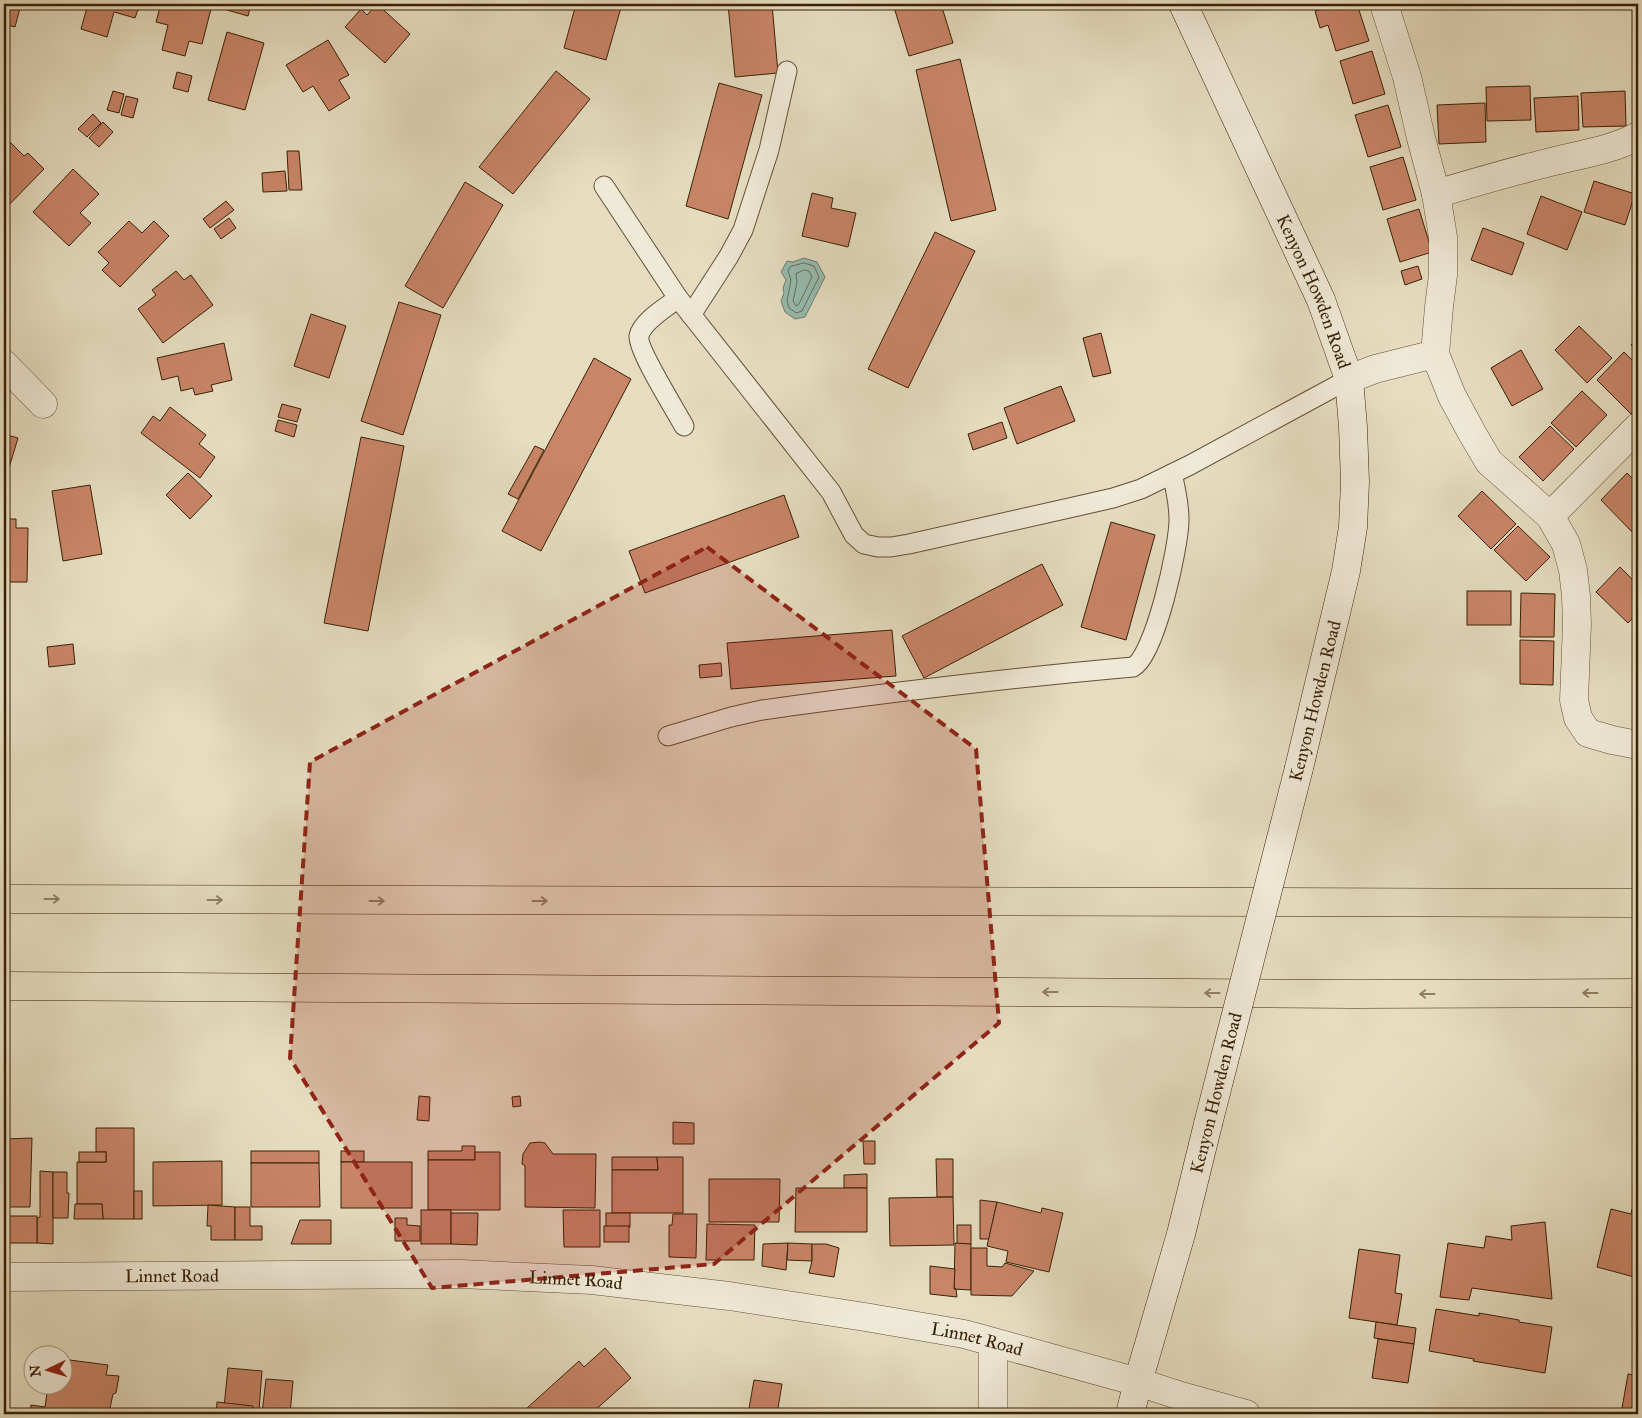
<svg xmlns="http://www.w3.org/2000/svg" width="1642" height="1418" font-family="'IM FELL Great Primer',serif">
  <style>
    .water { fill: #96bcb1; stroke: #717e6c }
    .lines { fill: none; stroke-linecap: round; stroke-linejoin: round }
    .shore { stroke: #686e5b; stroke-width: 1 }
    .building { fill: #c88568; stroke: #392105 }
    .lane-casing { stroke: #645034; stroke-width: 21 }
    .street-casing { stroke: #645034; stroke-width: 29 }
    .secondary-casing { stroke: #392105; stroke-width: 29 }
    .highway-casing { stroke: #392105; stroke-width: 29 }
    .lane { stroke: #efe9d7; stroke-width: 19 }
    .street { stroke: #efe9d7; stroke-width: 28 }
    .secondary { stroke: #efe9d7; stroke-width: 28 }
    .highway { stroke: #e6ddc1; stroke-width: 28 }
    .secondary-bridge-casing { stroke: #392105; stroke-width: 29; stroke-linecap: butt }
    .secondary-bridge { stroke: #efe9d7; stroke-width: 28 }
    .oneway { stroke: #907f63 }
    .marked { fill: #8f2418; fill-opacity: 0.2; stroke: #8f2418; stroke-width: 4; stroke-dasharray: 10 6; stroke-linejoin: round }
    .labels { text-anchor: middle; stroke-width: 4; stroke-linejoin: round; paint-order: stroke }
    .street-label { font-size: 18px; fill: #392105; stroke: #efe9d7 }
  </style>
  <rect width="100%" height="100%" fill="#e6ddc1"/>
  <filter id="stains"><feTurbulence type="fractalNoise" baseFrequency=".004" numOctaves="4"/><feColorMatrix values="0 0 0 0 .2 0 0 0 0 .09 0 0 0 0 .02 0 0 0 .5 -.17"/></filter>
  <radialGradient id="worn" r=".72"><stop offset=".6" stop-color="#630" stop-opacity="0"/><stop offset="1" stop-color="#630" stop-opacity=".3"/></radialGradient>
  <path class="water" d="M804 258 817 262 825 277 805 317 795 319 785 312 781 301 784 293 783 288 786 280 781 272 787 261 793 262Z"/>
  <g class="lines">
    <g class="shore">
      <path d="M804 263 814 266 819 277 802 311 796 313 789 308 787 301 791 280 788 271 790 267Z"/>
      <path d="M804 270 809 271 812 277 799 304 796 306 793 301 797 282 796 274Z"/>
    </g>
  </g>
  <g class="building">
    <path d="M6 4 20 8 15 27 4 24V15Z"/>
    <path d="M88 4H140L135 18 114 12 107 37 81 29Z"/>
    <path d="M161 4H206L212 5 202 44 189 41 185 56 162 50 168 25 156 22Z"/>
    <path d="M229 4H251L248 16 227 10Z"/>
    <path d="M377 4 410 34 385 63 345 27 361 9 367 15Z"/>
    <path d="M576 4H622L606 60 564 48Z"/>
    <path d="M728 4H772L778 73 735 77Z"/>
    <path d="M893 4H941L953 43 909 56Z"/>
    <path d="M1340 4H1357L1369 41 1336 51 1328 25 1320 28 1315 11Z"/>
    <path d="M227 32 264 43 245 110 208 100Z"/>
    <path d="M328 40 349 75 339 80 350 98 329 111 313 86 303 92 286 65Z"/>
    <path d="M1372 51 1385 94 1353 104 1340 61Z"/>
    <path d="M960 59 996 210 951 221 916 70Z"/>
    <path d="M556 71 590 99 513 194 479 167Z"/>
    <path d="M177 72 192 76 188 92 173 88Z"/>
    <path d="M719 83 762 95 728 219 686 206Z"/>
    <path d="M1530 86 1531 120 1487 121 1486 87Z"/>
    <path d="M113 91 124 94 119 113 107 110Z"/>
    <path d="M1625 91 1626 126 1583 127 1581 93Z"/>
    <path d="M126 96 138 99 133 118 121 115Z"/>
    <path d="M1578 96 1579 130 1536 132 1534 98Z"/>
    <path d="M1485 103 1486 142 1439 144 1437 105Z"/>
    <path d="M1388 105 1401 147 1368 157 1355 115Z"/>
    <path d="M93 114 101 123 87 137 78 129Z"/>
    <path d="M103 122 113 132 99 147 89 138Z"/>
    <path d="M7 139 24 156 28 153 44 169 4 210V142Z"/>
    <path d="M287 151H299L302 190H289Z"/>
    <path d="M1403 157 1416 200 1383 210 1370 167Z"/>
    <path d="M73 169 99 194 80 213 91 223 69 246 33 212Z"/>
    <path d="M285 171 287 191 263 192 262 173Z"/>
    <path d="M1594 181 1635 194 1625 225 1584 212Z"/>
    <path d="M465 182 503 205 443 308 405 286Z"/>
    <path d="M812 193 833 198 831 208 856 213 848 247 802 236Z"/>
    <path d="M1541 196 1582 212 1567 250 1527 234Z"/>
    <path d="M226 201 234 210 210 228 203 219Z"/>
    <path d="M1419 209 1432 252 1400 262 1387 219Z"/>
    <path d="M229 218 236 228 221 239 214 229Z"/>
    <path d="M129 221 142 233 154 221 169 236 120 287 102 270 109 263 98 252Z"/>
    <path d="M1483 228 1524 243 1512 275 1471 260Z"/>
    <path d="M935 232 975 251 908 388 868 369Z"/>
    <path d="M1418 266 1422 279 1405 285 1401 271Z"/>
    <path d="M176 271 184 280 191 275 213 305 163 343 138 309 156 295 152 290Z"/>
    <path d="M399 302 441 315 403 435 361 421Z"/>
    <path d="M311 314 346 326 329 378 294 366Z"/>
    <path d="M1579 326 1612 358 1587 383 1555 350Z"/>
    <path d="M1101 333 1111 373 1093 377 1083 338Z"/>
    <path d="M1638 338V352L1631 345Z"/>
    <path d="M224 343 232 380 211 385 213 391 195 395 193 388 181 391 178 376 162 380 157 358Z"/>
    <path d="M1521 350 1543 389 1512 406 1491 368Z"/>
    <path d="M1624 352 1638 366V406L1631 414 1597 380Z"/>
    <path d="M594 358 631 379 541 551 502 531Z"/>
    <path d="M1061 386 1075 421 1017 444 1004 408Z"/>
    <path d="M1582 391 1607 415 1576 447 1551 423Z"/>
    <path d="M282 404 301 409 297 422 278 417Z"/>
    <path d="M170 407 206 435 199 444 215 457 200 478 141 433 153 416 160 421Z"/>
    <path d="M278 420 297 425 294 437 275 431Z"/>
    <path d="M1002 422 1007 438 973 450 968 434Z"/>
    <path d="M1550 426 1574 449 1543 481 1519 457Z"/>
    <path d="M4 434 18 438 6 478H4Z"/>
    <path d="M361 437 404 446 368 631 324 623Z"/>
    <path d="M535 446 544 450 518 499 508 494Z"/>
    <path d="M188 473 212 496 190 519 166 495Z"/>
    <path d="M1627 473 1638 484V529L1634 534 1601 500Z"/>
    <path d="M90 485 102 554 63 561 52 491Z"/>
    <path d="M1482 491 1516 524 1491 549 1458 516Z"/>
    <path d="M784 495 799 537 645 593 629 551Z"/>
    <path d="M4 519H16V528H28L27 582H4Z"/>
    <path d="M1111 522 1155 535 1126 640 1081 627Z"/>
    <path d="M1518 526 1550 557 1526 581 1494 550Z"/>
    <path d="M1042 564 1063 605 924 678 902 636Z"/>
    <path d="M1620 567 1638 585V612L1628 623 1596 592Z"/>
    <rect x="1467" y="591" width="44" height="34"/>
    <path d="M1521 593 1555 594 1554 637H1520Z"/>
    <path d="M892 630 896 676 731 689 727 643Z"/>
    <path d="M1520 640 1554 641 1553 685 1520 684Z"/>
    <path d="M73 644 75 664 49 667 47 647Z"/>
    <path d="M721 663 722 676 700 678 699 665Z"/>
    <path d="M1638 664V676L1632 670Z"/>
    <path d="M419 1096 430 1097 429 1121 417 1120Z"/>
    <path d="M520 1096 521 1106 513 1107 512 1097Z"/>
    <path d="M673 1122 694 1123V1144H673Z"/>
    <path d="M96 1128H134V1219H103L102 1204H77V1162H106V1152H96Z"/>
    <path d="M32 1138 30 1207H4V1139Z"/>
    <path d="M863 1141H875V1164H864Z"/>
    <path d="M540 1142 545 1143 553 1154H596L595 1208 525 1207V1166L522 1164 523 1154 530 1143Z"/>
    <path d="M462 1146H475V1160H428V1151H462Z"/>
    <rect x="251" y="1151" width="68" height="12"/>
    <rect x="341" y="1151" width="23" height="11"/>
    <rect x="79" y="1152" width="27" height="10"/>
    <path d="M475 1152H500V1210H428V1160H475Z"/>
    <path d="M612 1157H657L658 1170H612Z"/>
    <path d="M657 1157H683V1213H612V1170H658Z"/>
    <path d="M936 1159H953V1197H937Z"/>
    <path d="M222 1161V1205L153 1206V1162Z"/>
    <rect x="341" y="1162" width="71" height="46"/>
    <path d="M251 1163H319L320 1207H251Z"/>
    <path d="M40 1171 53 1172V1244L37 1243V1218L40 1217Z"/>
    <path d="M53 1172H67V1193H69L68 1218H53Z"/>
    <path d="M867 1174V1188H844V1175Z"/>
    <path d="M709 1179H780L779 1222H709Z"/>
    <path d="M796 1188H867V1232H795Z"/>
    <rect x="134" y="1191" width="8" height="28"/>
    <path d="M953 1197 954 1245 890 1246 889 1198Z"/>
    <path d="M980 1200 997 1202 989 1239H980Z"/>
    <path d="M997 1202 1041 1213 1042 1208 1063 1213 1049 1272 1006 1262 1008 1251 987 1246Z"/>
    <path d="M75 1204H102L103 1219H74Z"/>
    <path d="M208 1205 235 1207V1240H211V1226H207Z"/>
    <path d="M235 1207H250V1226H262V1240H235Z"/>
    <path d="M1611 1209 1631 1214 1632 1209 1638 1211V1278L1597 1267Z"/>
    <rect x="421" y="1210" width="30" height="34"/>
    <path d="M563 1210H600V1247H564Z"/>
    <path d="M451 1213H478L477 1245 451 1244Z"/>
    <rect x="606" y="1213" width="24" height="14"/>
    <path d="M673 1214H697L696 1258 669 1257V1225H672Z"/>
    <rect x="4" y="1216" width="33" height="27"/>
    <path d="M395 1218H407V1225L420 1226V1241H395Z"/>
    <path d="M300 1220H331V1244H291Z"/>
    <path d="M1545 1222 1552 1299 1472 1288 1469 1300 1440 1297 1448 1243 1484 1248 1486 1236 1512 1240 1511 1226Z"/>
    <path d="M707 1224 755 1225 754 1260H706Z"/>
    <rect x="957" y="1225" width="14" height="19"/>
    <rect x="604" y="1226" width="25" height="16"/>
    <path d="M788 1243 786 1270 762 1266 763 1244Z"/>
    <path d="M788 1243 812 1244V1261L787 1260Z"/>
    <path d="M955 1243 971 1244V1290L954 1289Z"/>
    <path d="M812 1244H826L839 1248 834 1277 809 1273 812 1261Z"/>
    <path d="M971 1248H987V1266L1002 1267 1005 1263 1034 1271 1012 1296 971 1295Z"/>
    <path d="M1359 1249 1400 1255 1395 1293 1402 1294 1397 1325 1349 1318Z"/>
    <path d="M930 1266 955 1269 954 1289H956L957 1297 930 1294Z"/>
    <path d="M1436 1309 1479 1316V1313L1519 1320V1322L1552 1327 1545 1373 1473 1361 1474 1359 1429 1351Z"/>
    <path d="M1376 1322 1416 1328 1414 1344 1374 1338Z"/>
    <path d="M1378 1339 1414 1344 1408 1383 1372 1378Z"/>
    <path d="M605 1348 631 1378 592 1413 593 1414H533L527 1408 579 1361 584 1367Z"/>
    <path d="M62 1359 108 1365 106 1375 119 1376 116 1393 113 1394 109 1413 100 1411 99 1414H30L31 1405 45 1407 48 1386H62Z"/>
    <path d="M228 1368 262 1371 259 1410 224 1407Z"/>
    <path d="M1628 1374 1638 1376V1414H1621Z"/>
    <path d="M266 1379 293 1381 290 1414H262Z"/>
    <path d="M754 1380 782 1384 777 1414H748Z"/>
    <path d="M217 1402 253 1406 252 1414H216Z"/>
  </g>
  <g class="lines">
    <defs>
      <g id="lane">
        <path d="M604 186 678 298 831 492 854 535 864 544 878 547H891L909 544 1078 506 1113 498 1141 489 1190 465 1349 379"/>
        <path d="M678 298C667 307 642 321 639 336 637 349 676 411 684 426"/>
        <path d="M691 315 729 256 743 230 769 150 787 71"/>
        <path d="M668 736 731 717 762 710C885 693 1009 678 1133 667 1155 656 1179 546 1179 520 1179 504 1176 490 1172 474"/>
      </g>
      <g id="street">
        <path d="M1384 4 1407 77 1421 138 1436 194 1443 237V275L1439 307 1435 354 1452 396 1472 433 1489 462 1550 516 1566 544 1573 570 1576 596 1577 624 1574 700 1578 718 1588 733 1612 740 1638 745"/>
        <path d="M1436 194C1473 183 1510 172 1547 163 1577 155 1610 151 1638 136"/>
        <path d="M4 364 43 404"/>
        <path d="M1349 379 1375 369 1435 354"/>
        <path d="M1550 516 1638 427"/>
        <path id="s1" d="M4 1277 461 1274 592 1280 729 1296 865 1317 964 1334 1138 1382 1181 1396 1246 1414"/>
        <path d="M993 1414V1343"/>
      </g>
      <g id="secondary">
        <path id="s2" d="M1183 4 1321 300 1349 379 1353 427 1355 482 1353 527 1346 571 1299 768"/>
        <path d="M1130 1414 1138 1382 1181 1234 1208 1124"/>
      </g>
      <g id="highway">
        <path d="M4 899 1638 903"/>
        <path d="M4 986 1353 994 1638 993"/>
      </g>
    </defs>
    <use href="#lane" class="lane-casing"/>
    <use href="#street" class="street-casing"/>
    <use href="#secondary" class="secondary-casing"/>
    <use href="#highway" class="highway-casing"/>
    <use href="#lane" class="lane"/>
    <use href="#street" class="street"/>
    <use href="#secondary" class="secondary"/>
    <use href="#highway" class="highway"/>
    <defs>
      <path id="secondary-bridge" d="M1208 1124 1299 768"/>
    </defs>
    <use href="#secondary-bridge" class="secondary-bridge-casing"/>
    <use href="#secondary-bridge" class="secondary-bridge"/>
  </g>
  <defs><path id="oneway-shaft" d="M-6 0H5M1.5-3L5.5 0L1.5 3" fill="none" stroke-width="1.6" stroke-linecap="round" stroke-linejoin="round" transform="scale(1.25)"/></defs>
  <g class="oneway">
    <use href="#oneway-shaft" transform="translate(52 899)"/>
    <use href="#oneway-shaft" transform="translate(215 900)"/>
    <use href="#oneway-shaft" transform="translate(377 901)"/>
    <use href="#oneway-shaft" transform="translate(540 901)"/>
    <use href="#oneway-shaft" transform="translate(1050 992) rotate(-180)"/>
    <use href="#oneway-shaft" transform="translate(1212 993) rotate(-180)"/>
    <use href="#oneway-shaft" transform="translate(1590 993) rotate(180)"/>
    <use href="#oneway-shaft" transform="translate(1427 994) rotate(180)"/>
  </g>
  <path class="marked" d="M707 547 976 749 999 1023 714 1264 432 1288 290 1058 310 762Z"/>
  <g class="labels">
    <g class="street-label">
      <text dy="6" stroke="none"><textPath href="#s2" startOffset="316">Kenyon Howden Road</textPath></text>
      <text transform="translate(1315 701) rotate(-76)" y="6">Kenyon Howden Road</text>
      <text transform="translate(1216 1093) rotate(-76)" y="6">Kenyon Howden Road</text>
      <text dy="6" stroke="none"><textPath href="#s1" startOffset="168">Linnet Road</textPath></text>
      <text dy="6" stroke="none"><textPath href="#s1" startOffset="572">Linnet Road</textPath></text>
      <text dy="6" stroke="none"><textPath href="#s1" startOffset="978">Linnet Road</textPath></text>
    </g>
  </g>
  <rect width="1642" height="1418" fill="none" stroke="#e6ddc1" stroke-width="20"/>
  <rect x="5" y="5" width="1632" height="1408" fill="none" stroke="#392105" stroke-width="2.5"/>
  <rect x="10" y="10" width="1622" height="1398" fill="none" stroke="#392105"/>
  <g transform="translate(48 1370) rotate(265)"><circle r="24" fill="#efe9d7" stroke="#a69983"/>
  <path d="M0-4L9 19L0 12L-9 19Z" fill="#8f2418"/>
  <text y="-8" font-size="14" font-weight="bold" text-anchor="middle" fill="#392105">N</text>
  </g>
  <rect width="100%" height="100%" filter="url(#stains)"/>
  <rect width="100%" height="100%" fill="url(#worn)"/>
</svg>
